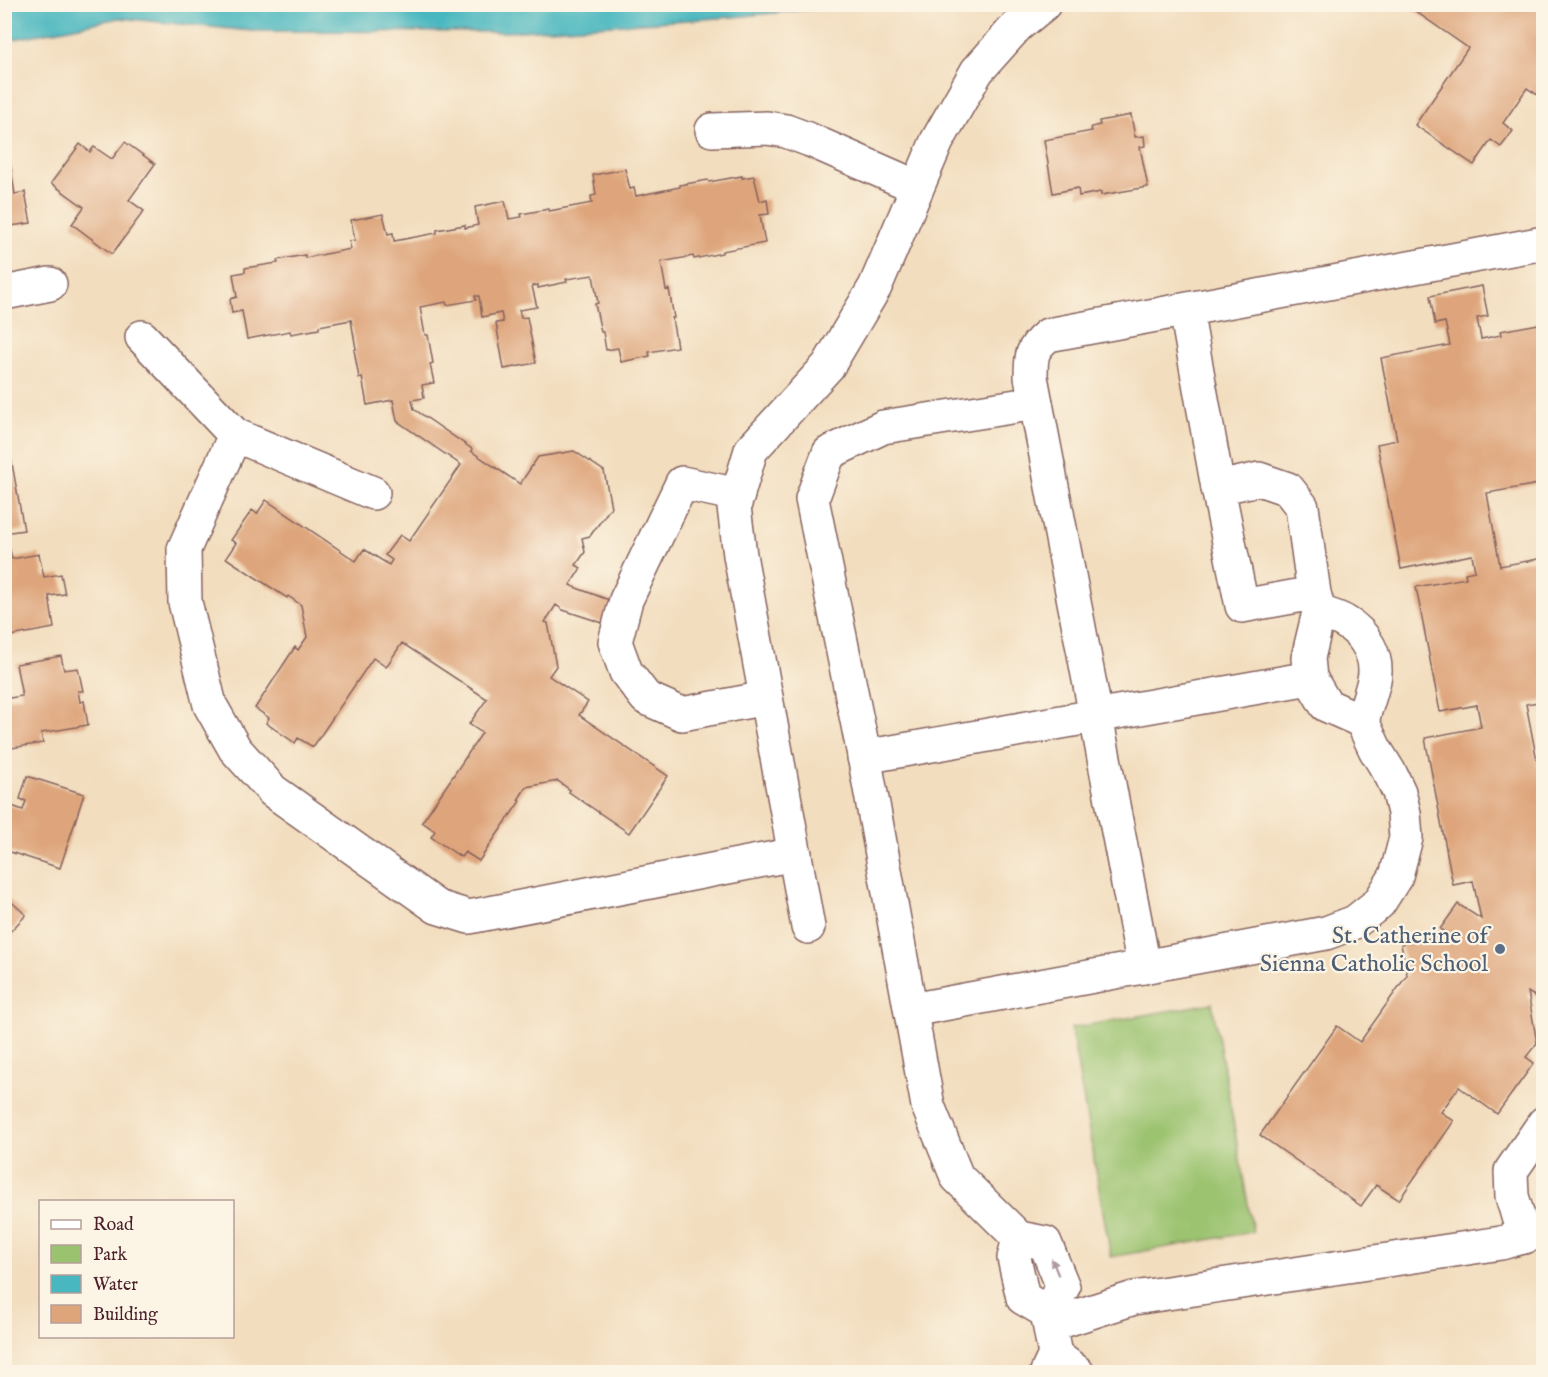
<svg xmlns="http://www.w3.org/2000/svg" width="1548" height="1377" font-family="'IM FELL English',serif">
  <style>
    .green { fill: #9bc36f; stroke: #72714d; stroke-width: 1.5 }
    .water { fill: #48b7bf; stroke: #496b75; stroke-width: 1.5 }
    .building { fill: #dea57b }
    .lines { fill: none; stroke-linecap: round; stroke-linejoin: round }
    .minor-casing { stroke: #85625e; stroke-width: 36 }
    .minor { stroke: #fff; stroke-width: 33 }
    .oneway { fill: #ae9aa0 }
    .service-dot { fill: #5c6f8a; stroke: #fcf5e5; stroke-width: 2 }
    .labels { text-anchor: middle; stroke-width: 4.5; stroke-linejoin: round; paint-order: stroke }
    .service-label { font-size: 24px; fill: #4e5e75; stroke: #fcf5e5; text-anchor: end }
  </style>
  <rect width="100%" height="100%" fill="#fcf5e5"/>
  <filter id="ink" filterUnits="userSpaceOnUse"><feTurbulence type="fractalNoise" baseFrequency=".0167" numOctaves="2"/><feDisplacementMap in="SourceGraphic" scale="12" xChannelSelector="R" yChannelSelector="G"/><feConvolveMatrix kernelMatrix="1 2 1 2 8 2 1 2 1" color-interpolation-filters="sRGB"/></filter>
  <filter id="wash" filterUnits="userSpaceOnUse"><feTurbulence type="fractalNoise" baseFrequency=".008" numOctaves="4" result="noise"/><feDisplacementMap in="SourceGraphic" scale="24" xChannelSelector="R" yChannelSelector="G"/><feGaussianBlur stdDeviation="1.35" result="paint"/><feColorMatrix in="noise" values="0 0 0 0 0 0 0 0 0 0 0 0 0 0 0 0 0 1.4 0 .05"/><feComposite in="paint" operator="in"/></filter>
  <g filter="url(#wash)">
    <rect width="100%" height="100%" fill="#f2ddbe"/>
    <path class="green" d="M1212 1003 1253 1232 1111 1257 1071 1028Z"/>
    <path class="water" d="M5 4H854V5L733 17 505 32 251 31 119 18 5 41Z"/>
    <g id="blocks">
      <g class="building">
        <path d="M1405 4H1544V99L1527 88 1503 123 1513 131 1501 147 1491 140 1474 165 1415 125 1468 48Z"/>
        <path d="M1131 115 1135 137 1144 136 1145 146 1140 147 1148 187 1101 195V192L1079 196 1078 188 1053 193 1044 140 1092 131 1091 127 1100 125 1099 121Z"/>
        <path d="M125 142 155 164 129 200 144 211 112 254 72 224 84 207 51 183 80 144 90 152 94 147 112 159Z"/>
        <path d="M8 150 15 194 25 192 31 223 4 227V151Z"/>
        <path d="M625 169 630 189 634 188 636 196 680 187V185L708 180 709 182 742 176V178L754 176 760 201 767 199 769 214 760 215 765 243 722 251V253L694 259 693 256 661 262 666 290 669 289 674 318H672L677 347 649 352 650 356 621 362 618 348 606 350 603 332H601L595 304 598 303 593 275 566 279 567 282 538 288V285L532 286 537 307 519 310 521 318 527 317 536 363 504 369 496 323 503 322 501 313 482 317 479 296H475L476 300 447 305 446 302 420 307 425 335H428L433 363 430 364 434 383 422 385 424 398 412 400 414 409 472 449 471 451 520 484 538 457 574 451 604 471 611 507 590 536 582 538 585 552 576 565 581 568 570 585 574 587 617 603 609 625 563 610 556 605 545 622 548 623 556 666 549 676 588 702 579 715 668 776 629 833 569 792 570 790 558 781 526 787 518 800 520 801 479 861 465 852 461 857 431 837 435 831 422 822 482 733 469 724 487 699 402 643 386 667 373 658 313 747 298 738 295 743 266 723 269 718 255 708 295 647 298 650 307 637 301 605 288 596 287 598 226 558 236 543 231 540 252 510 257 514 266 500 356 561 364 549 389 565 392 560 385 555 400 535 409 541 461 465 397 421 393 400 367 405 362 377 359 378 354 350 356 349 351 320 319 326V329L291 334 290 331 247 339 242 311 232 313 230 299 237 297 233 274 245 272V268L278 263 277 260 305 255V258L351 249 349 241 355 240 351 220 383 214 388 234 393 233 394 241 437 233V230L465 225V228L478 225 475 207 505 201 509 219 522 217 521 214 549 209V211L592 203 591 196 596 195 593 175Z"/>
        <path d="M1482 286 1488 316 1477 318 1481 339 1501 335 1500 331 1544 323V483L1487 493 1500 566 1544 558V701L1526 704 1544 796V961L1539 962 1544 965V986L1536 997 1528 992 1537 1043 1526 1057 1534 1063 1497 1114 1459 1087 1441 1112 1454 1121 1399 1200 1376 1185 1361 1206 1260 1135 1337 1026 1360 1042 1407 975 1401 944 1449 935 1440 929 1458 904 1481 919 1473 881 1453 885 1425 738 1481 727 1477 705 1440 712 1416 587 1466 578 1465 573 1475 571 1472 555 1401 569 1377 444 1397 440 1381 358 1450 345 1445 322 1435 324 1430 296Z"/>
        <path d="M11 458 24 530 4 533V459Z"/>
        <path d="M10 550 12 559 39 554 44 577 61 574 65 594 49 596 54 628 11 636 7 615 4 616V551Z"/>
        <path d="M61 656 64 670 78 668 83 691H78L80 702 84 701 88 725 41 733 43 743 12 748 9 731 6 732 4 725V699L22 696 16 664Z"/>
        <path d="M27 776 84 794 60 868 4 850V818L9 805 23 810 26 801 20 799Z"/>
        <path d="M4 895 26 915 4 938Z"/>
      </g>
    </g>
  </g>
  <g filter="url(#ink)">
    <use href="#blocks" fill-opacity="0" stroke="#85625e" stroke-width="1.5"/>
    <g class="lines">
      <defs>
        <g id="minor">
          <path d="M712 130 767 128 786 131 810 140 917 187"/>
          <path d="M4 293 50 284"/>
          <path d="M1186 310 1218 488"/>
          <path d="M142 337 235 435 184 549 185 602 210 705 235 749 273 791 437 907 469 917 795 854"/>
          <path d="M1036 403 883 427 829 453 812 499 863 750 928 1106 957 1177 1019 1238 1045 1243 1063 1287 1047 1312 1055 1355 1047 1372"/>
          <path d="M235 435 373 493"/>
          <path d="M738 495 682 483 626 600 615 642 626 672 646 698 682 714 766 698"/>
          <path d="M1310 678 1326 705 1362 721"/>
          <path d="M864 757 1310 678 1308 658 1319 612"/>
          <path d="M808 927 740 555 734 507 751 450 828 366 875 287 937 141 977 71 1017 26 1044 4"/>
          <path d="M1144 967 1031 377C1031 356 1031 349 1048 335L1544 243"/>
          <path d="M911 1010 1326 933 1355 922 1379 903 1396 876 1406 838 1404 813 1399 792 1391 775 1375 749 1362 721C1366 707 1371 694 1374 680 1379 657 1365 633 1345 622 1337 617 1327 615 1319 612L1314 593 1302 507 1288 489 1259 479 1218 488 1242 606 1314 593"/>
          <path d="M1524 1237 1512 1196 1511 1171 1544 1123"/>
          <path d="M1019 1238 1014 1258 1023 1298 1047 1312"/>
          <path d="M1050 1325 1134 1298 1501 1243 1544 1231"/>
          <path d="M1055 1355 1077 1372"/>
        </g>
      </defs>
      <use href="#minor" class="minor-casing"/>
      <use href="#minor" class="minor"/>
    </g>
    <defs><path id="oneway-solid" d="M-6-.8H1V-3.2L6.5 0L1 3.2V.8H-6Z" transform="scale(1.5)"/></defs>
    <use class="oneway" href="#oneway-solid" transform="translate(1055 1267) rotate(-112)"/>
  </g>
  <circle class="service-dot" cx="1500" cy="949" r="6"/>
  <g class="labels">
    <g class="service-label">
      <text x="1488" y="943">St. Catherine of<tspan x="1488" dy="28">Sienna Catholic School</tspan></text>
    </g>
  </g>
  <rect width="1548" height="1377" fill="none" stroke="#fcf5e5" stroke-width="24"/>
  <rect x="39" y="1200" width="195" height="138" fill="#fcf5e5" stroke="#b59f9b" stroke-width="1.5"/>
  <rect x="51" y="1220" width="30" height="9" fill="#ffffff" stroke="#b59f9b" stroke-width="1.5"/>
  <text x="93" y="1230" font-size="18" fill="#4a1f2b">Road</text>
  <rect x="51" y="1245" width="30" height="18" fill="#9bc36f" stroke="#b59f9b" stroke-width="1.5"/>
  <text x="93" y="1260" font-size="18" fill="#4a1f2b">Park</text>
  <rect x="51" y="1275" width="30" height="18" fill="#48b7bf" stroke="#b59f9b" stroke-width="1.5"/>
  <text x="93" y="1290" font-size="18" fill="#4a1f2b">Water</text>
  <rect x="51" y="1305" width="30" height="18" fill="#dea57b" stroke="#b59f9b" stroke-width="1.5"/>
  <text x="93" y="1320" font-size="18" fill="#4a1f2b">Building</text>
</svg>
